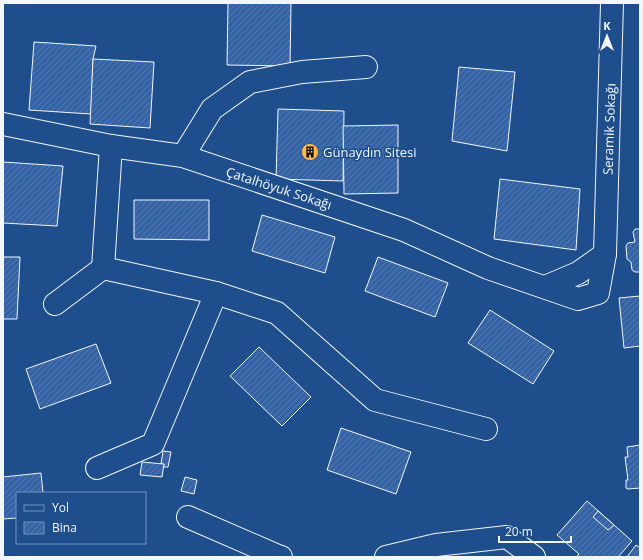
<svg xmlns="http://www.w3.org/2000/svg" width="643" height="560" font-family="'Open Sans',sans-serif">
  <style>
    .building { fill: url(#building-hatch); stroke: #f2f6ff }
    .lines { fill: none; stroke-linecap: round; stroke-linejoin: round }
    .minor-casing { stroke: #f2f6ff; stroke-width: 24 }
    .minor { stroke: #1f4e8c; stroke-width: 22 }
    .labels { text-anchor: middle; stroke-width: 3; stroke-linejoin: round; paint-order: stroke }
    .street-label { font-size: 13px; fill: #f2f6ff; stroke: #1f4e8c }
    .poi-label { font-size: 13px; fill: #f2f6ff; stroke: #1f4e8c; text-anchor: start }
  </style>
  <defs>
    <pattern id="building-hatch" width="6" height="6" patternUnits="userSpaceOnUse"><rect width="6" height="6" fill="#3563a3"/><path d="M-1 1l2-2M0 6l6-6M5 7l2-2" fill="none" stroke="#537ab1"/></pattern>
  </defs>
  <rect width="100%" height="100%" fill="#1f4e8c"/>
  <g class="building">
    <path d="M228 3H291L290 66 227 65Z"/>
    <path d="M34 42 96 46 93 59 91 114 29 110Z"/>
    <path d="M93 59 154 62 150 128 90 124Z"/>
    <path d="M459 67 515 72 507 151 452 141Z"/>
    <path d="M278 109 344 111 343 181 276 179Z"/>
    <path d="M398 125V193L344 194 343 126Z"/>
    <path d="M3 162 63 166 57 226 3 223Z"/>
    <path d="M500 179 580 189 576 250 494 239Z"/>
    <path d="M134 200H209V240L134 239Z"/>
    <path d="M262 215 335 237 325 273 252 251Z"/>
    <path d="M635 229H640V272H635L632 270 631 262 627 259 626 246 628 243 635 242 633 232Z"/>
    <path d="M3 257H20L17 319H3Z"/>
    <path d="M378 257 448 283 435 317 365 291Z"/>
    <path d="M640 296V346L624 348 619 298Z"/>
    <path d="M490 310 554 351 533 384 468 343Z"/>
    <path d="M96 344 111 383 40 409 26 369Z"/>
    <path d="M259 347 311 397 282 426 230 376Z"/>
    <path d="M341 428 411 452 396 494 327 470Z"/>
    <path d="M640 445V488L628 489 626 488V480H628L625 457H628L627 447Z"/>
    <path d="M163 451 171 452 168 467H163L164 464H161Z"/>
    <path d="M142 462 164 464 162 477 140 475Z"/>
    <path d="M41 473 43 493H17V518L3 519V477Z"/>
    <path d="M185 477 197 480 194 494 181 491Z"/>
    <path d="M587 501 632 541 618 557H579L577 556 579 554 557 535Z"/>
    <path d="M598 511 614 525 608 530 593 517Z"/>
    <path d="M636 545 640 548V557H627Z"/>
  </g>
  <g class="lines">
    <defs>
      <g id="minor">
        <path d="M3 124 111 146 183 156 404 230 488 268 578 299 598 293 605 254 578 273 545 287"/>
        <path d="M111 146 103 268 216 293 277 313 375 400 486 429"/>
        <path d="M183 156 212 109 250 82 302 72 366 67"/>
        <path d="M605 254 612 3"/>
        <path d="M55 304 103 268"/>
        <path d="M97 468 153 444 216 293"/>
        <path d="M188 517 278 556 281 557"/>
        <path d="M386 557 436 545 507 537 534 557"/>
      </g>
    </defs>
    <use href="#minor" class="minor-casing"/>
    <use href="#minor" class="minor"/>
  </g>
  <defs>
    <symbol id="building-disc" viewBox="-11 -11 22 22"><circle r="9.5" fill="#ffb74d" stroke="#1f4e8c"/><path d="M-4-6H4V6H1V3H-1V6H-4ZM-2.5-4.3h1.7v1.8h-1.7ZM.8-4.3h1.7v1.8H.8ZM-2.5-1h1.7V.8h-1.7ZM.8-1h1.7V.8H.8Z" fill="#111"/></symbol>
  </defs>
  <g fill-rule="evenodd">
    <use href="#building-disc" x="300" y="142" width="20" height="20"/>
  </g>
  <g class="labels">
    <g class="street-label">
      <text transform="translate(609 129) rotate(-88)" y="5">Seramik Sokağı</text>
      <text transform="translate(279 188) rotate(18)" y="5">Çatalhöyuk Sokağı</text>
    </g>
    <g class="poi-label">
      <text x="323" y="157">Günaydın Sitesi</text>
    </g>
  </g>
  <rect width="643" height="560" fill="none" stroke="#f2f6ff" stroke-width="8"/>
  <rect x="16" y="492" width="130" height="52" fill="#1f4e8c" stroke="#7391ba"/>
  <rect x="24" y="505" width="20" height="6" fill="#1f4e8c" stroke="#7391ba"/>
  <text x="52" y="512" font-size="12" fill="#f2f6ff">Yol</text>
  <rect x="24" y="522" width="20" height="12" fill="url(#building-hatch)" stroke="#7391ba"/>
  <text x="52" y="532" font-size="12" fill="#f2f6ff">Bina</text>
  <g transform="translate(607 36)" stroke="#1f4e8c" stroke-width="3" paint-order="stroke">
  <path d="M0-3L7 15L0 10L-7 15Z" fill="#f2f6ff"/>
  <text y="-6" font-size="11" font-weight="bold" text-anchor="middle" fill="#f2f6ff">K</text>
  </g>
  <path d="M499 536v6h72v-6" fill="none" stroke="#f2f6ff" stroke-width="2"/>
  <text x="505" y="536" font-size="12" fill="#f2f6ff" stroke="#1f4e8c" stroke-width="3" paint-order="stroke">20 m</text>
</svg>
